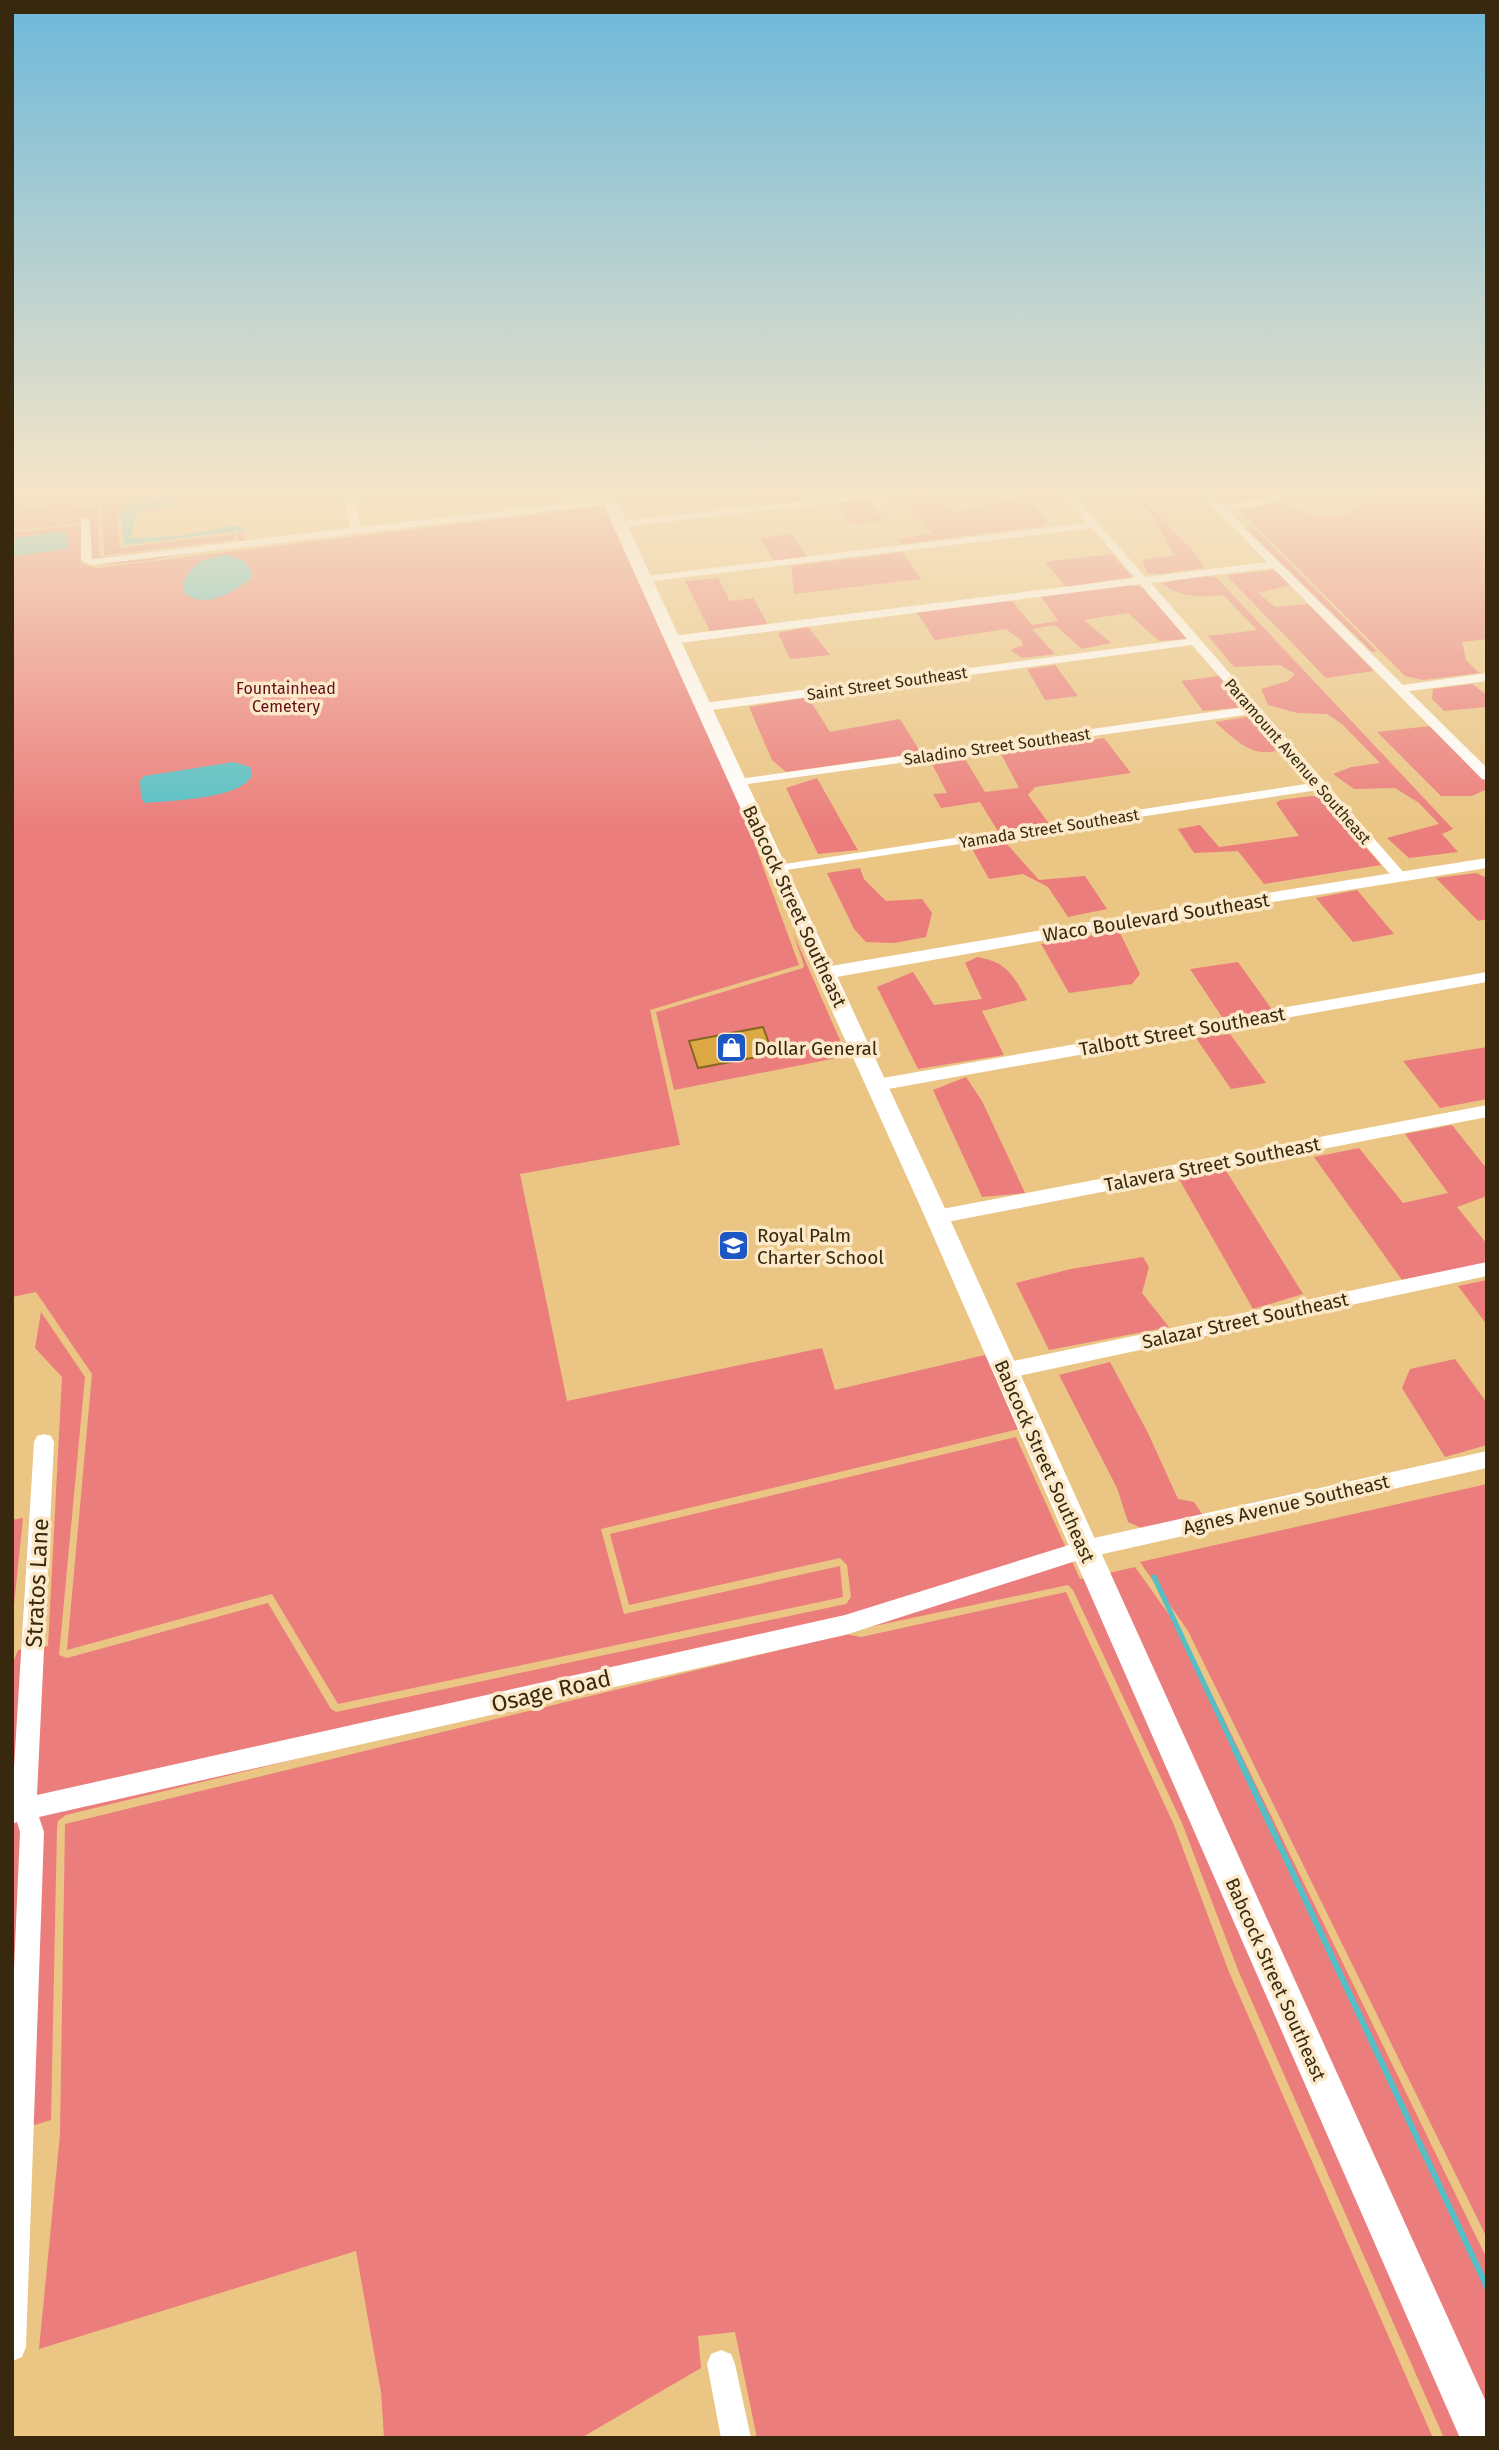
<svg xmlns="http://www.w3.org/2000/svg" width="1499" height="2450" font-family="'Fira Sans',sans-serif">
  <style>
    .green { fill: #eb7d7c }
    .water { fill: #54bfc6 }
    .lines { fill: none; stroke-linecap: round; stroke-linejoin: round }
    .stream-far1 { stroke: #54bfc6; stroke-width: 5 }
    .stream { stroke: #54bfc6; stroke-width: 6 }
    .building { fill: #dca944; stroke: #876522; stroke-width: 2 }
    .minor { fill: #fff; fill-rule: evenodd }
    .tertiary { fill: #fff; fill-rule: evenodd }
    .secondary { fill: #fff; fill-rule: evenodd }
    .labels { text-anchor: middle; stroke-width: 7; stroke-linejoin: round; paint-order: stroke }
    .far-street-label { font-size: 16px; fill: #38290e; stroke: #fce9c9 }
    .far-park-label { font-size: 16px; fill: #610c16; stroke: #fce9c9 }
    .street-label { font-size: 19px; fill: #38290e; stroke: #fce9c9 }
    .poi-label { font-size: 19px; fill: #38290e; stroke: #fce9c9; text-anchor: start }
    .near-street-label { font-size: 23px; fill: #38290e; stroke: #fce9c9 }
  </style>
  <rect width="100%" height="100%" fill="#eac584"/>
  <g class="green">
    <path d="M80 488H197L123 502 117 517 120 548 235 534V540L104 555 102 506 64 501 15 507 12 512V496Z"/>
    <path d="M757 488H792L803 502 767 505Z"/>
    <path d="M1037 488H1049L1065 499 1032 504 1048 522 1044 526 903 544 898 539 932 533 904 496 928 494 954 512 1032 494Z"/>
    <path d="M1115 488H1133L1195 553 1204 568 1161 574 1147 573 1142 560 1175 555C1154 526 1154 500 1115 488Z"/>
    <path d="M1144 488H1194L1205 499 1158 504Z"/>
    <path d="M1210 488H1286L1268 498 1228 503Z"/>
    <path d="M1372 488H1487V639L1462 642 1466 660 1479 673 1423 680 1405 676 1240 510 1277 502 1318 517H1339L1369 501 1377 489Z"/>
    <path d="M869 499 883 521 852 524 835 502Z"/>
    <path d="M63 503 98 508 99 555 102 557 235 542 239 540 237 533 243 531 244 542C206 549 119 571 85 562L84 523 20 530 12 525 18 508Z"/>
    <path d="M604 506 732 782 799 965 650 1010 680 1145 520 1174 567 1401 822 1348 835 1390 985 1355 1019 1429 601 1529 624 1614 840 1566 843 1597 338 1704 272 1594 67 1650 92 1374 36 1292 12 1297V529L18 532 81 525V563L96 568Z"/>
    <path d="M1253 527 1377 651 1372 652 1245 528Z"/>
    <path d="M792 534 807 557 774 561 760 538Z"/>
    <path d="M903 552 921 579 794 594 791 566Z"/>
    <path d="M1112 554 1132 577 1066 587 1045 562Z"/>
    <path d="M1274 570 1292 585 1258 593 1275 607 1308 604 1374 671 1326 678 1226 575Z"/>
    <path d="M1203 576 1216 577 1453 829 1442 834 1458 852 1409 858 1387 838 1439 824 1419 803 1395 788 1354 789 1333 774 1351 767 1380 763 1342 724 1327 714 1297 713 1268 705 1261 689 1288 681 1295 674 1280 665 1234 667 1208 636 1257 630 1223 595C1200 597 1180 598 1161 583Z"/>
    <path d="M718 578 730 601 753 598 769 626 710 631 685 581Z"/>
    <path d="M1131 585 1142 587 1187 639 1159 641 1128 613 1084 620 1111 643 1082 649 1055 625 1032 629 1055 654 1022 658 1010 650 1023 645 1021 640 1006 629 935 640 916 612 1011 600 1032 625 1058 621 1041 596Z"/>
    <path d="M808 627 830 655 790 659 778 633Z"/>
    <path d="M1055 665 1078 696 1045 700 1027 669Z"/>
    <path d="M1220 676 1245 707 1203 711 1181 681Z"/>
    <path d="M1472 684 1487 695V707L1444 711 1432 699 1433 689Z"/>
    <path d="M808 697 830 732 900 719 921 753 786 772 772 760 749 707Z"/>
    <path d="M1252 716 1281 749C1255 761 1233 738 1215 722Z"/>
    <path d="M1430 726 1487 782V789L1472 796H1441L1377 732Z"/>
    <path d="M1104 738 1131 773 1035 787 1028 795 1050 825 999 833 980 802 941 808 933 794 947 793 932 764 965 759 985 792 1019 788 1000 752Z"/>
    <path d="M817 778 853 842 858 850 818 854 786 788Z"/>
    <path d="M1312 796 1323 798 1381 865 1264 884 1238 851 1194 853 1178 829 1200 825 1219 847 1299 836 1276 803 1280 800Z"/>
    <path d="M1006 843 1039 880 1085 876 1107 909 1068 917 1048 887 1023 874 989 879 971 847Z"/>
    <path d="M860 868 864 879 886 901 922 899 932 913 926 937 894 943 866 942 854 929 827 873Z"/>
    <path d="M1476 873 1487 878V919L1478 921 1436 878Z"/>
    <path d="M1357 890 1394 934 1353 942 1316 898Z"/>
    <path d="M1119 931 1140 974 1132 984 1069 993 1041 944Z"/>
    <path d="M793 933 847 1056 674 1090 656 1012 803 968 804 965Z"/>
    <path d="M977 957C1007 962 1013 975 1027 1000L982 1011 1004 1055 918 1069 877 987 913 972 934 1005 982 999 965 963Z"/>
    <path d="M1238 962 1273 1011 1224 1020 1190 969Z"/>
    <path d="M1230 1034 1266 1083 1231 1089 1196 1038Z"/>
    <path d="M1487 1047V1099L1440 1108 1403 1061Z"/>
    <path d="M966 1077 982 1101 1025 1193 982 1197 933 1090Z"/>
    <path d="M1452 1125 1487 1169V1196L1457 1207 1487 1244V1263L1402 1280 1314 1157 1359 1148 1403 1203 1448 1193 1405 1134Z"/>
    <path d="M1225 1169 1303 1294 1253 1309 1179 1179Z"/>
    <path d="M1143 1257 1149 1267 1142 1293 1169 1327 1049 1350 1016 1283 1071 1269Z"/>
    <path d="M1487 1280V1325L1458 1286Z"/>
    <path d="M41 1312 85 1377 59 1655 67 1658 268 1603 331 1709 336 1712 846 1604 851 1597 847 1565 840 1558 629 1605 610 1534 1016 1437 1080 1579 1088 1578 1468 2438H1444L1238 1970 1182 1823 1073 1590 1068 1585 860 1629 843 1626 66 1815 58 1821 57 1827 51 2120 12 2132V1665L18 1650 48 1646 62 1377 35 1348Z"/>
    <path d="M1455 1359 1487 1403V1445L1445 1457 1402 1388 1410 1369Z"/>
    <path d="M1110 1362 1148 1433 1178 1499 1194 1502 1204 1517 1148 1531 1128 1522 1117 1488 1059 1375Z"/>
    <path d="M1487 1484V2238L1188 1631 1140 1562Z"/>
    <path d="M23 1518 12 1624V1520Z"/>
    <path d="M1135 1567 1182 1633 1487 2259V2422L1105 1574Z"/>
    <path d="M1066 1592 1174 1825 1229 1972 1433 2438H757L735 2332 698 2336 701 2368 581 2438H384L381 2392 356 2251 39 2349 60 2134 65 1824 845 1634 861 1637Z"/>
  </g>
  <g class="water">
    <path d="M173 495 172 506 137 512 131 538 179 536 237 525 247 530 124 545 121 516 125 505Z"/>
    <path d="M66 531 68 549 12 556V538Z"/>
    <path d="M228 555 244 561 252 572 251 579C231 592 205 611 183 592 184 566 203 557 228 555Z"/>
    <path d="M234 762 250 767 252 775C243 799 168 801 144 803L141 797 140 781 144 776Z"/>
  </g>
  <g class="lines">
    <path class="stream-far1" d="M1154 1577 1236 1752"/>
    <path class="stream" d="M1235 1750 1487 2287"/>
  </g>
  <path class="building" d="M763 1027 773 1054 698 1068 689 1041Z"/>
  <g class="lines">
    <g class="minor">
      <path d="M343 488H353L361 527 609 498 614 501 609 504 91 565 81 560V517L90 519 92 559 350 528Z"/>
      <path d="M916 488H944L939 491 620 527 615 524 620 521Z"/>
      <path d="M1053 488H1064L1073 494 1145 577 1267 562 1194 488H1204L1221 505 1262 499 1287 488H1299L1268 504 1227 510 1403 685 1487 673V681L1409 691 1487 768V780L1482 779 1273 568 1151 583 1405 874V880H1395L1318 790 773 872 771 869 778 865 1312 783 1252 714 734 786 732 783 739 779 1246 707 1192 645 704 711 698 707 704 703 1187 639 1140 584 672 644 666 640 672 636 1135 578 1092 528 646 582 640 579 646 576 1087 523Z"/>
      <path d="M1487 972V982L877 1091 869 1085 877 1079Z"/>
      <path d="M1487 1105V1117L937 1224 931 1222 928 1217 931 1212 937 1210Z"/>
      <path d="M1487 1262V1276L1004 1379 997 1376 995 1371 997 1366 1004 1363Z"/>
      <path d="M44 1434 51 1436 54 1442 37 1795 845 1615 1085 1540 1487 1451V1468L1085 1558 845 1635 39 1817 44 1832 26 2347 22 2357 12 2361V2015L20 1832 17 1822 12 1824V1800L34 1442 37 1436Z"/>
      <path d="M721 2350 731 2354 735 2364 751 2438H721L707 2364 711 2354Z"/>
    </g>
    <path class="tertiary" d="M1487 858V868L1160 920 825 979 816 973 825 967 1160 910Z"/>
    <path class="secondary" d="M596 488H610L949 1217 1487 2404V2438H1460L925 1217Z"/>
  </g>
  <linearGradient id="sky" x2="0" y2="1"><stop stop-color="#6db8da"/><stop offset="0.59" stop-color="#f6e5c8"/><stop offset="1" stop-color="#f6e5c8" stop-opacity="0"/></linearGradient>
  <rect width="1499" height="831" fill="url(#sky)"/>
  <defs>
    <symbol id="shop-square" viewBox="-11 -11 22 22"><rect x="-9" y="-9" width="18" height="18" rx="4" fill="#1d57c4" stroke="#fce9c9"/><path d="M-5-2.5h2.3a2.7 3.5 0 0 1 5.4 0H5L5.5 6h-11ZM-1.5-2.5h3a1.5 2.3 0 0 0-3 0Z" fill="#fff"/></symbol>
    <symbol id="school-square" viewBox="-11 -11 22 22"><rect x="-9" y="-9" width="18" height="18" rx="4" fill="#1d57c4" stroke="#fce9c9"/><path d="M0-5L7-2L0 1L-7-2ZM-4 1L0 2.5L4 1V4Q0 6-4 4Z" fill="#fff"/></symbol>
  </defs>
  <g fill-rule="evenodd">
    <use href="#shop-square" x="714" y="1030" width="35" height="35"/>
    <use href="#school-square" x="716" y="1228" width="35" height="35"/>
  </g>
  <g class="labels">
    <g class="far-street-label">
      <text transform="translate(887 683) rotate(-8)" y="6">Saint Street Southeast</text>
      <text transform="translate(997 746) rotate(-8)" y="6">Saladino Street Southeast</text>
      <text transform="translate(1298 761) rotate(49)" y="6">Paramount Avenue Southeast</text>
      <text transform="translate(1049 828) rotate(-9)" y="6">Yamada Street Southeast</text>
    </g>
    <g class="far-park-label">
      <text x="286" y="694">Fountainhead<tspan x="286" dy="18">Cemetery</tspan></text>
    </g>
    <g class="street-label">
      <text transform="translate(795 906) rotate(65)" y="7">Babcock Street Southeast</text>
      <text transform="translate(1156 917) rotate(-9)" y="7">Waco Boulevard Southeast</text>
      <text transform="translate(1182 1031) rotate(-10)" y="7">Talbott Street Southeast</text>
      <text transform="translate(1212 1164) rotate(-11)" y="7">Talavera Street Southeast</text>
      <text transform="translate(1245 1320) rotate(-12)" y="7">Salazar Street Southeast</text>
      <text transform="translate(1045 1461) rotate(66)" y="7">Babcock Street Southeast</text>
      <text transform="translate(1286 1504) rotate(-13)" y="7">Agnes Avenue Southeast</text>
      <text transform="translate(1276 1979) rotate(66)" y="7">Babcock Street Southeast</text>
    </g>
    <g class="poi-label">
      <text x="754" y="1055">Dollar General</text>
      <text x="757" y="1242">Royal Palm<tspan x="757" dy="22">Charter School</tspan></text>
    </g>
    <g class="near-street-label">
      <text transform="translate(37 1583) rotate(-87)" y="8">Stratos Lane</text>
      <text transform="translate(551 1691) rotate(-13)" y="8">Osage Road</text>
    </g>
  </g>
  <rect width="1499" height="2450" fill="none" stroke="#38290e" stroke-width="28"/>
</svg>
